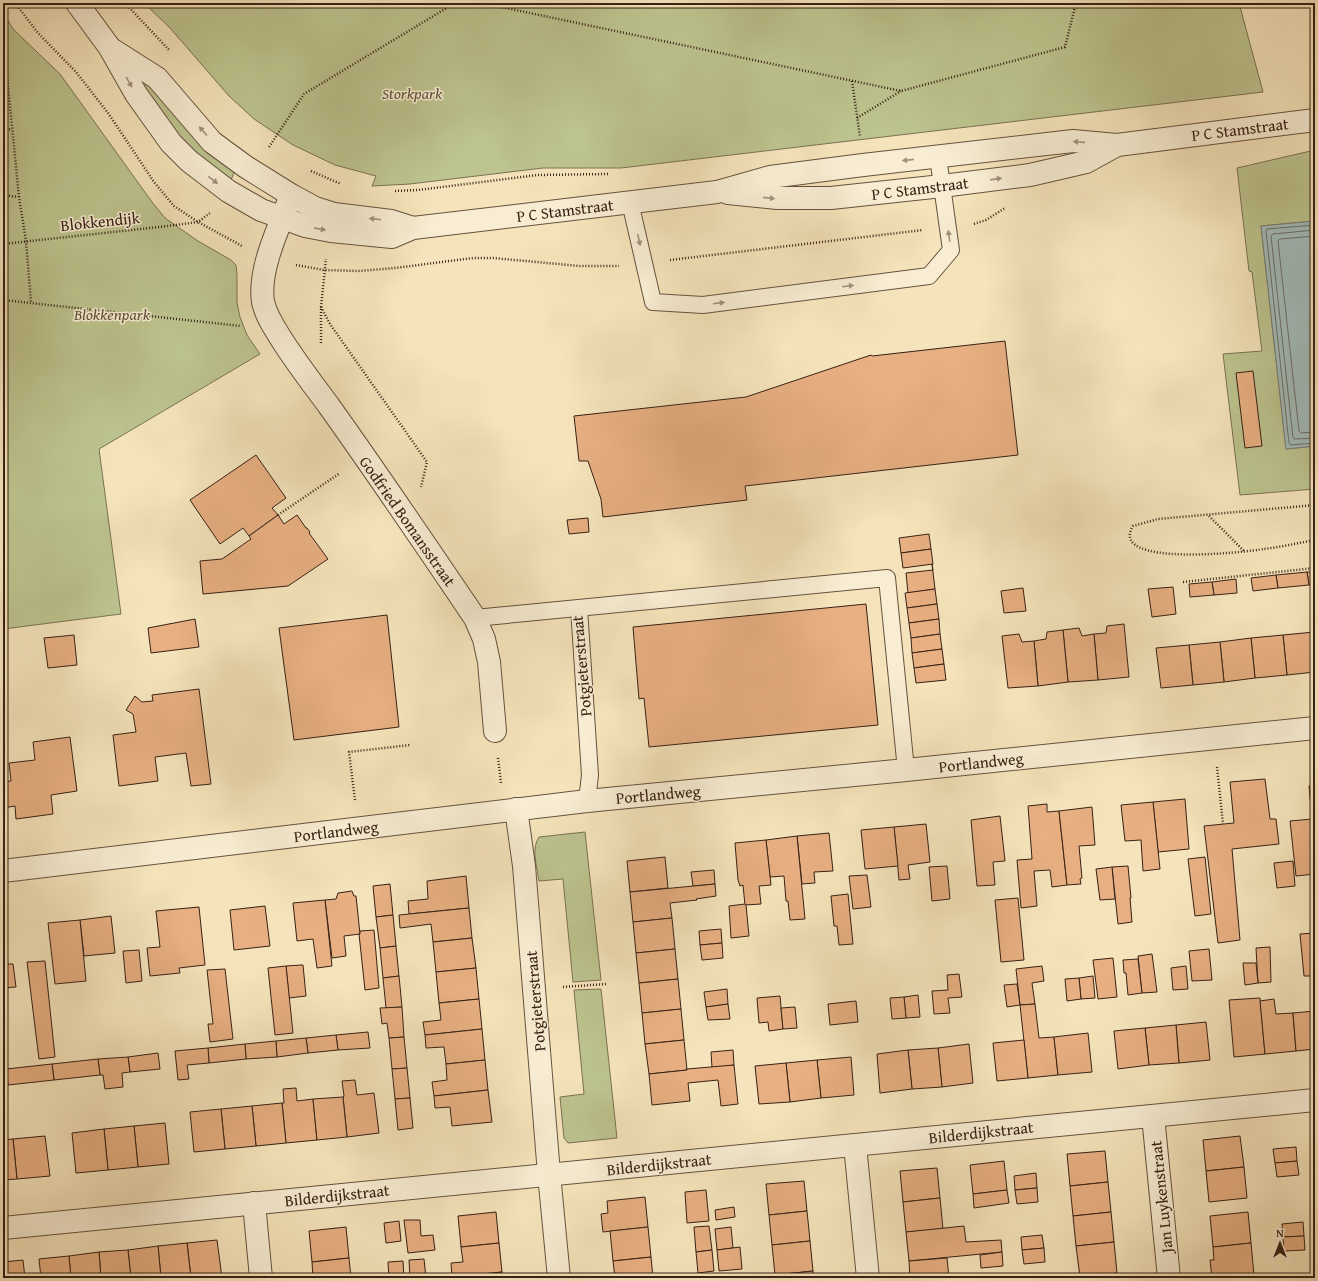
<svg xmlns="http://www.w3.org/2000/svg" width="1318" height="1281" font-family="'Gentium Book Plus',serif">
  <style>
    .green { fill: #bdc48f; stroke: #7a7252 }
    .water { fill: #a2bcbb; stroke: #777e79 }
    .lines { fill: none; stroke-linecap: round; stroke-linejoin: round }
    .shore { stroke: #6c6e68; stroke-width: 1 }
    .building { fill: #e7af82; stroke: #372115 }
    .service-casing { stroke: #66523e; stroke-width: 18 }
    .minor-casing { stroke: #66523e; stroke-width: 24 }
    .tertiary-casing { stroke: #66523e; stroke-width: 24 }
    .path { stroke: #372115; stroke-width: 2.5; stroke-dasharray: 1 2; stroke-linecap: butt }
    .service { stroke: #f8edd3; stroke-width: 16 }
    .minor { stroke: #f8edd3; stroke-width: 22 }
    .tertiary { stroke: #f8edd3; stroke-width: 22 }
    .oneway { fill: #a1917e }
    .labels { text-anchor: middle; stroke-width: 3; stroke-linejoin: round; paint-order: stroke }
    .park-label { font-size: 16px; font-style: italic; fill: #5f523a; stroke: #f8edd3 }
    .street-label { font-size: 16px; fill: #372115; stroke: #f8edd3 }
  </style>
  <rect width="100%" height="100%" fill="#f5e4bb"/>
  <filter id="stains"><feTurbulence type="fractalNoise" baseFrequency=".005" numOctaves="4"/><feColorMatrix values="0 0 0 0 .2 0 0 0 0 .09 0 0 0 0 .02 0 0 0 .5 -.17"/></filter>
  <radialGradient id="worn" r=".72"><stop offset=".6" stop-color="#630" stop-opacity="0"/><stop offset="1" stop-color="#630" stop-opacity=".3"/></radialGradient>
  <g class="green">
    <path d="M144 3H1239L1263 92 621 168H543L410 184 372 186 376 176 335 165 293 145 254 119 229 96 170 28Z"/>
    <path d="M3 12 13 29 60 74 152 202 165 218 198 241 231 260 236 265 237 274V303L240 317 247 335 260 354 99 449 121 614 3 629Z"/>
    <path d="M147 79 235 171 230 182 184 143 139 86Z"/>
    <path d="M1315 150V221L1261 226 1286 449 1315 446V489L1240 495 1223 354 1262 351 1252 272 1249 271 1237 168Z"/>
    <path d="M585 832 601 980 573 982 563 879 539 881C537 867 531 849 539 837Z"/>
    <path d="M601 989 617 1138 568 1143 564 1138 560 1097 584 1094 574 990Z"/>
  </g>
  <path class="water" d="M1315 221V446L1286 449 1261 226Z"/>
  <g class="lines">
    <g class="shore">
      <path d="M1315 225 1267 229 1266 231 1289 443 1291 445 1315 443"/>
      <path d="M1315 230 1273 234 1271 236 1293 438 1295 439 1315 438"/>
      <path d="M1315 236 1280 239 1278 241 1299 431 1301 433 1315 432"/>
    </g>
  </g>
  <g class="building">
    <path d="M1005 341 1018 455 745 486 747 500 603 517 601 499 588 461H579L574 416 746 397 871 355 872 356Z"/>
    <path d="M1253 371 1262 446 1245 448 1236 373Z"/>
    <path d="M256 455 286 498 272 508 278 515 249 536 243 528 220 544 190 500Z"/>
    <path d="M278 515 284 524 297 515 306 528H307L310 532 309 533 328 559 288 586 203 594 200 561 222 559 251 539 249 536Z"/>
    <path d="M588 518 589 532 569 534 567 520Z"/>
    <path d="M929 534 931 549 901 553 899 538Z"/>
    <path d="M931 549 933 564 903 568 901 553Z"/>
    <path d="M932 564 935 589 908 593 906 573 933 570Z"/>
    <path d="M1307 572H1315V584L1309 585Z"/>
    <path d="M1307 572 1309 585 1278 588 1276 575Z"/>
    <path d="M1276 575 1278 588 1253 591 1251 578Z"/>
    <path d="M1236 579 1237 593 1214 595 1212 582Z"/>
    <path d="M1212 582 1214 595 1190 597 1189 584Z"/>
    <path d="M1173 587 1176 614 1152 617 1148 589Z"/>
    <path d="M1023 588 1026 611 1004 613 1001 591Z"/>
    <path d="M935 589 937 604 907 608 905 593Z"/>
    <path d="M866 604 878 725 649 747 644 698 639 699 633 627Z"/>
    <path d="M937 604 939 619 909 623 907 608Z"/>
    <path d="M387 615 399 727 294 740 279 628Z"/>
    <path d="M1315 616V641L1313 617Z"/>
    <path d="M195 619 199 647 151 653 148 628Z"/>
    <path d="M939 619 940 634 911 638 909 623Z"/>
    <path d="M1124 624 1129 677 1098 680 1094 634 1106 633 1107 626Z"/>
    <path d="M1079 628 1082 636 1094 634 1098 680 1068 682 1063 630Z"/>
    <path d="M1063 630 1068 682 1038 686 1034 641 1046 639 1047 632Z"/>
    <path d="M1314 632 1315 672 1287 675 1283 635Z"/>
    <path d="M940 634 942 649 912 653 911 638Z"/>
    <path d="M1019 634 1022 642 1034 641 1038 686 1008 688 1002 636Z"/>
    <path d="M74 635 77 665 48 668 44 638Z"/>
    <path d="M1283 635 1287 675 1255 678 1251 638Z"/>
    <path d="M1251 638 1255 678 1224 682 1220 642Z"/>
    <path d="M1220 642 1224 682 1193 685 1189 645Z"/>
    <path d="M1189 645 1193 685 1161 688 1156 648Z"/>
    <path d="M942 649 944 664 914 668 912 653Z"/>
    <path d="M944 664 946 680 916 683 914 668Z"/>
    <path d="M199 689 211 784 191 786 186 753 155 757 158 781 119 786 113 735 136 732 133 714 126 710 135 696 142 702 153 701 152 695Z"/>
    <path d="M70 737 77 791 51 795 53 814 16 819 15 806 3 808V782L11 781 9 763 35 760 33 742Z"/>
    <path d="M1265 779 1270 819H1276L1279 844 1232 849 1240 940 1218 943 1204 826 1234 823 1230 782Z"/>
    <path d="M1315 785V874L1296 876 1290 821 1312 819 1309 786Z"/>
    <path d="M1185 799 1189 849 1158 852 1153 802Z"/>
    <path d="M1153 802 1160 869 1143 871 1141 840 1125 841 1121 805Z"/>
    <path d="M1047 804V812L1059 811 1067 885 1052 887 1050 870 1034 871 1037 906 1021 908 1017 860 1032 859 1028 806Z"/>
    <path d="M1092 807 1095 845 1079 846 1082 878 1080 879 1081 884 1067 885 1059 811Z"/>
    <path d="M1000 816 1005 861 993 862 995 885 977 886 971 820Z"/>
    <path d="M926 824 930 862 908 865 910 879 899 880 894 827Z"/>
    <path d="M894 827 898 866 865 869 861 830Z"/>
    <path d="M829 833 833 871 814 872 815 883 802 884 797 836Z"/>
    <path d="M797 836 805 919 790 920 788 901H786L784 876 770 877 766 840Z"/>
    <path d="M766 840 771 885 759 886 761 904 745 905 743 885 740 886 738 880 735 843Z"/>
    <path d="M665 857 668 888 630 892 627 861Z"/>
    <path d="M1205 857 1211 914 1195 916 1188 859Z"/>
    <path d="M1293 861 1295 886 1277 888 1274 863Z"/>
    <path d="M947 866 950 899 932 901 929 867Z"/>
    <path d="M1128 866 1131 898H1130L1132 922 1118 924 1112 867Z"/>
    <path d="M1112 867 1115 899 1100 900 1096 869Z"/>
    <path d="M714 870 715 884 693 886 691 872Z"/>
    <path d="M867 875 871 907 853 909 849 876Z"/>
    <path d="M466 876 469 908 409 914 408 901 428 899 427 881Z"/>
    <path d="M390 884 393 915 376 917 373 886Z"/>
    <path d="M715 884 716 896 696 899 697 900 670 903 672 918 633 922 630 892Z"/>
    <path d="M352 891 354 896H356L360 934 344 936 346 956 332 958 325 900 336 899 338 893Z"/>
    <path d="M848 894 853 944 839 945 837 926H834L831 896Z"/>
    <path d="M1018 898 1024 960 1001 962 995 900Z"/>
    <path d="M325 900 332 966 317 968 313 939 297 941 293 903Z"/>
    <path d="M745 904 746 905 749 936 731 938 729 906Z"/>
    <path d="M265 906 270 946 234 950 230 910Z"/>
    <path d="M199 907 205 965 179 968 180 973 150 976 147 948 160 947 156 911Z"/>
    <path d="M469 908 472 938 433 942 431 924 400 928 399 915Z"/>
    <path d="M393 915 396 946 380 948 376 917Z"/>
    <path d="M111 916 115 953 84 956 80 920Z"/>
    <path d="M672 918 675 949 636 953 633 922Z"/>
    <path d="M80 920 86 981 55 984 48 923Z"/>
    <path d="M721 929 722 943 700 945 699 931Z"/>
    <path d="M374 930 379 988 365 990 359 934H360V931Z"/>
    <path d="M1315 933V976H1304L1300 934Z"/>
    <path d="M3 935 6 964H13L16 987 3 988Z"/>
    <path d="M472 938 476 968 436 972 433 942Z"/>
    <path d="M722 943 723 958 702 960 700 945Z"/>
    <path d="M396 946 399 976 383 978 380 948Z"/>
    <path d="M1270 947 1271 982 1258 983 1256 948Z"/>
    <path d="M675 949 678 979 639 983 636 953Z"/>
    <path d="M1209 949 1212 980 1192 981 1189 951Z"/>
    <path d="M139 950 142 981 126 983 123 951Z"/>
    <path d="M1152 954 1157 992 1142 993 1138 956Z"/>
    <path d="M1113 958 1117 997 1098 999 1093 960Z"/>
    <path d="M1138 959 1142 993 1128 995 1126 973H1124L1123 960Z"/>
    <path d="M45 961 55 1057 39 1059 27 962Z"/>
    <path d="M1243 963H1256L1258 983 1245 985Z"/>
    <path d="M301 965H303L306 996 289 998 286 966Z"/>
    <path d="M286 966 293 1033 275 1035 268 968Z"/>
    <path d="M1042 966 1044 981 1032 983 1035 1004 1020 1005 1016 969Z"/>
    <path d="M1186 966 1188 989 1173 990 1171 968Z"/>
    <path d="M476 968 479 999 439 1003 436 972Z"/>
    <path d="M225 969 233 1039 210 1042 208 1024H213L207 970Z"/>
    <path d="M959 974 962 997 948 998 950 1013 934 1014 932 991 948 990 947 975Z"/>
    <path d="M399 976 402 1007 386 1008 383 978Z"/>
    <path d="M1093 976 1095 998 1081 999 1079 978Z"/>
    <path d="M1079 978 1081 999 1067 1001 1065 979Z"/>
    <path d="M678 979 681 1009 642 1013 639 983Z"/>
    <path d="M1017 984 1020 1005 1007 1007 1004 985Z"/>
    <path d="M727 989 728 1004 706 1007 704 992Z"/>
    <path d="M918 995 920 1017 906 1018 904 997Z"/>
    <path d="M780 996 783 1029 769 1031 768 1022 759 1023 757 998Z"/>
    <path d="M904 997 906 1018 892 1019 890 998Z"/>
    <path d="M1260 998 1265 1054 1234 1057 1229 1000Z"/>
    <path d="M479 999 482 1029 425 1035 423 1022 441 1020 439 1003Z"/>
    <path d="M1274 999 1276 1014 1293 1013 1296 1051 1265 1054 1260 1001Z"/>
    <path d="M856 1001 858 1022 830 1025 828 1004Z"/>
    <path d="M728 1004 730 1019 708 1020 706 1007Z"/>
    <path d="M1035 1004 1039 1038 1054 1037 1058 1075 1028 1078 1020 1005Z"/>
    <path d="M402 1007 404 1037 389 1038 387 1023 382 1024 380 1008Z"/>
    <path d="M795 1007 797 1028 783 1029 781 1008Z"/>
    <path d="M681 1009 684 1040 645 1044 642 1013Z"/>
    <path d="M1315 1011V1049L1296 1051 1293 1013Z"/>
    <path d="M1206 1022 1210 1060 1179 1063 1176 1025Z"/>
    <path d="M1176 1025 1179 1063 1149 1065 1145 1028Z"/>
    <path d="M1145 1028 1149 1065 1118 1069 1114 1031Z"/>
    <path d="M482 1029 485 1060 446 1064 444 1047 426 1048 425 1035Z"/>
    <path d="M368 1032 370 1048 338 1050 336 1035Z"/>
    <path d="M1088 1033 1092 1072 1058 1075 1054 1037Z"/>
    <path d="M336 1035 338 1050 308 1053 306 1038Z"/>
    <path d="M404 1037 407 1068 392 1069 389 1038Z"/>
    <path d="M306 1038 308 1053 277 1057 276 1041Z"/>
    <path d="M684 1040 687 1070 649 1074 645 1044Z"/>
    <path d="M1024 1040 1028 1078 997 1081 993 1043Z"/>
    <path d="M276 1041 277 1057 246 1059 245 1044Z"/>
    <path d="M245 1044 246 1059 209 1063 208 1048Z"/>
    <path d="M969 1044 973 1083 942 1087 938 1048Z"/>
    <path d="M208 1048 209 1063 187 1065 189 1079 178 1080 175 1051Z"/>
    <path d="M938 1048 942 1087 912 1089 908 1050Z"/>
    <path d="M733 1050 734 1065 712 1068 711 1052Z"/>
    <path d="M908 1050 912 1089 880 1093 877 1054Z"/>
    <path d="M158 1053 160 1069 130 1072 128 1057Z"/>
    <path d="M128 1057 130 1072 122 1073 123 1087 105 1089 103 1075H100L98 1059Z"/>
    <path d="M851 1057 854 1095 821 1098 817 1060Z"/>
    <path d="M98 1059 100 1075 54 1080 52 1064Z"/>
    <path d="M485 1060 488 1090 434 1096 432 1082 447 1080 446 1064Z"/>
    <path d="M817 1060 821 1098 790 1102 786 1063Z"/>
    <path d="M786 1063 790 1102 759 1104 755 1066Z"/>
    <path d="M52 1064 54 1080 8 1085 6 1069Z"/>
    <path d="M734 1065 738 1104 721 1106 718 1080 688 1083 690 1101 652 1105 649 1074 687 1070V1069Z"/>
    <path d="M407 1068 410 1098 395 1099 392 1069Z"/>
    <path d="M3 1069H6L8 1085H3Z"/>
    <path d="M355 1080 357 1095 374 1093 379 1133 347 1137 343 1097 344 1096 342 1081Z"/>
    <path d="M296 1088 297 1101 313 1099 317 1140 286 1143 282 1103H284L283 1089Z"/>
    <path d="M488 1090 492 1122 452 1126 450 1107 435 1108 434 1096Z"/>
    <path d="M343 1097 347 1137 317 1140 313 1099Z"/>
    <path d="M410 1098 413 1128 398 1130 395 1099Z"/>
    <path d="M282 1103 286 1143 256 1146 252 1106Z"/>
    <path d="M252 1106 256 1146 225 1149 221 1109Z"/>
    <path d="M221 1109 225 1149 194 1152 190 1112Z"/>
    <path d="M165 1123 169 1164 138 1167 134 1126Z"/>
    <path d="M134 1126 138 1167 108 1170 104 1129Z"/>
    <path d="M104 1129 108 1170 76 1173 72 1133Z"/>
    <path d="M45 1136 50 1176 17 1179 13 1139Z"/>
    <path d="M1240 1136 1244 1167 1206 1171 1203 1140Z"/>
    <path d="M13 1139 17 1179 3 1180V1140Z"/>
    <path d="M1296 1147 1297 1161 1275 1163 1273 1149Z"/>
    <path d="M1105 1151 1108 1182 1070 1186 1067 1154Z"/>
    <path d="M1004 1161 1007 1190 973 1194 970 1165Z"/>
    <path d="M1297 1161 1299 1175 1277 1177 1275 1163Z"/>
    <path d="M1244 1167 1247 1198 1209 1202 1206 1171Z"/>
    <path d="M937 1168 940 1198 903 1202 900 1171Z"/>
    <path d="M1036 1173 1037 1188 1015 1190 1014 1176Z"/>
    <path d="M804 1181 807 1211 769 1215 766 1184Z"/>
    <path d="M1108 1182 1111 1212 1073 1216 1070 1186Z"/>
    <path d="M1037 1188 1038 1202 1017 1204 1015 1190Z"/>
    <path d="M706 1190 709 1221 687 1223 685 1192Z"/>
    <path d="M1007 1190 1009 1203 974 1208 973 1194Z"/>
    <path d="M645 1197 648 1227 603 1232 601 1214 608 1213 607 1201Z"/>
    <path d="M940 1198 943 1229 906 1232 903 1202Z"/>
    <path d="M734 1207 735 1217 716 1220 715 1210Z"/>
    <path d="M807 1211 810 1241 772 1245 769 1215Z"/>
    <path d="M496 1212 499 1243 461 1247 458 1216Z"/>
    <path d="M1111 1212 1114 1242 1076 1246 1073 1216Z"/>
    <path d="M1248 1212 1251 1243 1213 1247 1210 1216Z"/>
    <path d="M404 1220H420L421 1236 433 1235 435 1250 408 1253Z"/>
    <path d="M399 1221 401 1241 386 1243 384 1223Z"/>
    <path d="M1303 1222 1304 1236 1283 1237 1282 1224Z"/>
    <path d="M709 1226 712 1250 696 1252 694 1227Z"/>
    <path d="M964 1226 966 1242 1001 1240 1002 1252 909 1261 906 1232Z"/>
    <path d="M346 1227 349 1258 312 1262 309 1231Z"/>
    <path d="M648 1227 651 1257 613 1261 610 1231Z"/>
    <path d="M731 1227 733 1248 717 1250 715 1229Z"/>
    <path d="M1042 1235 1044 1248 1022 1250 1021 1237Z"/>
    <path d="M1304 1236 1305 1250 1284 1251 1283 1237Z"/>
    <path d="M217 1240 222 1278H191L187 1243Z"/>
    <path d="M810 1241 813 1271 775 1275 772 1245Z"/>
    <path d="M1114 1242 1117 1273 1080 1277 1076 1246Z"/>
    <path d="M187 1243 191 1278H161L158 1246Z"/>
    <path d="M499 1243 502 1272 464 1276V1275L452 1276 451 1263 463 1262 461 1247Z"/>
    <path d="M1251 1243 1254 1275 1212 1278 1210 1260H1214L1213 1247Z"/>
    <path d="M158 1246 161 1278H131L128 1250Z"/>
    <path d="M740 1247 742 1269 719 1271 717 1250Z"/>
    <path d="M1044 1248 1045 1262 1024 1264 1022 1250Z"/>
    <path d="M128 1250 131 1278H101L99 1252Z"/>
    <path d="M712 1250 714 1271 698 1273 696 1252Z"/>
    <path d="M99 1252 101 1278H71L69 1256Z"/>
    <path d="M1002 1252 1003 1266 981 1268 980 1255Z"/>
    <path d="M69 1256 71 1278H41L39 1259Z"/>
    <path d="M651 1257 653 1278H615L613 1261Z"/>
    <path d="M349 1258 351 1278H313L312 1262Z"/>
    <path d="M947 1258 949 1278H910L909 1261Z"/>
    <path d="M424 1259 426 1278H410L409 1260Z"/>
    <path d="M23 1260 25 1278H3V1262Z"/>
    <path d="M403 1261 404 1278H389L388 1262Z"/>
    <path d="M813 1271 814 1278H775V1275Z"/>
    <path d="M502 1272V1278H464V1276Z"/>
  </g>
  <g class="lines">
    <defs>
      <g id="service">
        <path d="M630 202 653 302 703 305 929 276 951 250 938 157"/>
        <path d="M579 608 590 775 587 801"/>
        <path d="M475 618 887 578 906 770"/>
      </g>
      <g id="minor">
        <path d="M291 195C280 226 258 268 263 302 266 315 273 326 280 337 295 361 312 383 329 406 379 476 427 547 475 618L484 639 489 662 495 731"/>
        <path d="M516 809 524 866 549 1174 559 1278"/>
        <path d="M3 871 587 801 906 770 1315 728"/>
        <path d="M1153 1116 1169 1278"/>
        <path d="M855 1145 868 1278"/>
        <path d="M254 1203 261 1278"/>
        <path d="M3 1228 1315 1100"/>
      </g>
      <g id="tertiary">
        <path d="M77 3 110 48 136 94 171 143 189 161 228 191 261 210 305 226 331 231 392 237 413 228 717 192 770 177 863 165 1073 141 1117 145 1315 120"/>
        <path d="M113 50 157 78 212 142 246 167 291 195 315 208 334 214 391 221 413 228"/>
        <path d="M728 193 777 198H831L942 186 1030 175 1086 162 1117 145"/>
      </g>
    </defs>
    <use href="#service" class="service-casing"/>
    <use href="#minor" class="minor-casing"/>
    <use href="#tertiary" class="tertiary-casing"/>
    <g class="path">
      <path d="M15 3 38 33 76 72 108 113 154 182 174 206 198 222 242 246"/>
      <path d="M125 3 170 51"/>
      <path d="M482 3 901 91 1065 47 1076 3"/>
      <path d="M3 35 19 197 26 241 31 302"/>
      <path d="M852 81 860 137"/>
      <path d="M857 118 901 91"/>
      <path d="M3 130 12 129"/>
      <path d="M269 147 304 94 455 3"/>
      <path d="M311 171 341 184"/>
      <path d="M395 191 418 190 538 175 609 174"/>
      <path d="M3 195 18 197"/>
      <path d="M974 224 986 220 1005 208"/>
      <path d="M3 244 168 226 198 222 210 213"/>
      <path d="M670 260 923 230"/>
      <path d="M296 265 324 270 358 271 395 268 473 258H493L580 266H619"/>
      <path d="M3 300 241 326"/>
      <path d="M321 307 330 324 427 462 421 487"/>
      <path d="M321 343V307L326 259"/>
      <path d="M1315 505 1158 519 1133 526C1107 568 1247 552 1264 549 1281 547 1298 543 1315 540"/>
      <path d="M278 515 340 473"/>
      <path d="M1209 516 1245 552"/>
      <path d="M1183 582 1315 568"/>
      <path d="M498 758 501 783"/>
      <path d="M1217 767 1223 824"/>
      <path d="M355 800 349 752 410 745"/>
      <path d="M563 987 606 984"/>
    </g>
    <use href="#service" class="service"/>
    <use href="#minor" class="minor"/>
    <use href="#tertiary" class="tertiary"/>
  </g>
  <defs><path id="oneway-solid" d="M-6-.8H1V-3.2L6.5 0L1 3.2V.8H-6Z"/></defs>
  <g class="oneway">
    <use href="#oneway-solid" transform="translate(129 82) rotate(60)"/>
    <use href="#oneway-solid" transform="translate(203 131) rotate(-131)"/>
    <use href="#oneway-solid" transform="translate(1079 142) rotate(-176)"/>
    <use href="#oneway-solid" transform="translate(908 160) rotate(174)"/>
    <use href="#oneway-solid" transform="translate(996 179) rotate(-8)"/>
    <use href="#oneway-solid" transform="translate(213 180) rotate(38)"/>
    <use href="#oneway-solid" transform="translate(769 198) rotate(6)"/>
    <use href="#oneway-solid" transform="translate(375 219) rotate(-173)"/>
    <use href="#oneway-solid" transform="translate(320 229) rotate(11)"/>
    <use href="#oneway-solid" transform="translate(949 236) rotate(-98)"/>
    <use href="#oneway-solid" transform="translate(639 240) rotate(77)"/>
    <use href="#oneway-solid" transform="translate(848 286) rotate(-7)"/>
    <use href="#oneway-solid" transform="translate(719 303) rotate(-7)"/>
  </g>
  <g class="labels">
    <g class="park-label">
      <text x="412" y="99">Storkpark</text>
      <text x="112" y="320">Blokkenpark</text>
    </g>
    <g class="street-label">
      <text transform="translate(1240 129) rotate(-7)" y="6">P C Stamstraat</text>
      <text transform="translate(920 188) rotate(-7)" y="6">P C Stamstraat</text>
      <text transform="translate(565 210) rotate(-7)" y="6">P C Stamstraat</text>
      <text transform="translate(100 221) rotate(-6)" y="6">Blokkendijk</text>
      <text transform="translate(408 521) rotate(55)" y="6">Godfried Bomansstraat</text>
      <text transform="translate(581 666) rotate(-95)" y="6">Potgieterstraat</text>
      <text transform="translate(981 762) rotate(-6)" y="6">Portlandweg</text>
      <text transform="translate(658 794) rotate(-5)" y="6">Portlandweg</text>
      <text transform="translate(336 831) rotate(-7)" y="6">Portlandweg</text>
      <text transform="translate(535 1001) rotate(-95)" y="6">Potgieterstraat</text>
      <text transform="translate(981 1132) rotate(-6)" y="6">Bilderdijkstraat</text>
      <text transform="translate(659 1164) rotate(-6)" y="6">Bilderdijkstraat</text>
      <text transform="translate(337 1195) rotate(-6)" y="6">Bilderdijkstraat</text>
      <text transform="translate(1161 1197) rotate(-96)" y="6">Jan Luykenstraat</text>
    </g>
  </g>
  <rect width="1318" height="1281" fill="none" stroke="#f5e4bb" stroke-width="16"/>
  <rect x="4" y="4" width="1310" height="1273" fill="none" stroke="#372115" stroke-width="2"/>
  <rect x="8" y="8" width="1302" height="1265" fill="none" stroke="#372115"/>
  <g transform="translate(1280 1243)" stroke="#f8edd3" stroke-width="3" paint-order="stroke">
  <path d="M0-3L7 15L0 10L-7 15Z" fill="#372115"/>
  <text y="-6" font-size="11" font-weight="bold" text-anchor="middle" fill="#372115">N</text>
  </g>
  <rect width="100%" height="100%" filter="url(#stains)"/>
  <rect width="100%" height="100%" fill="url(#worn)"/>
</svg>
